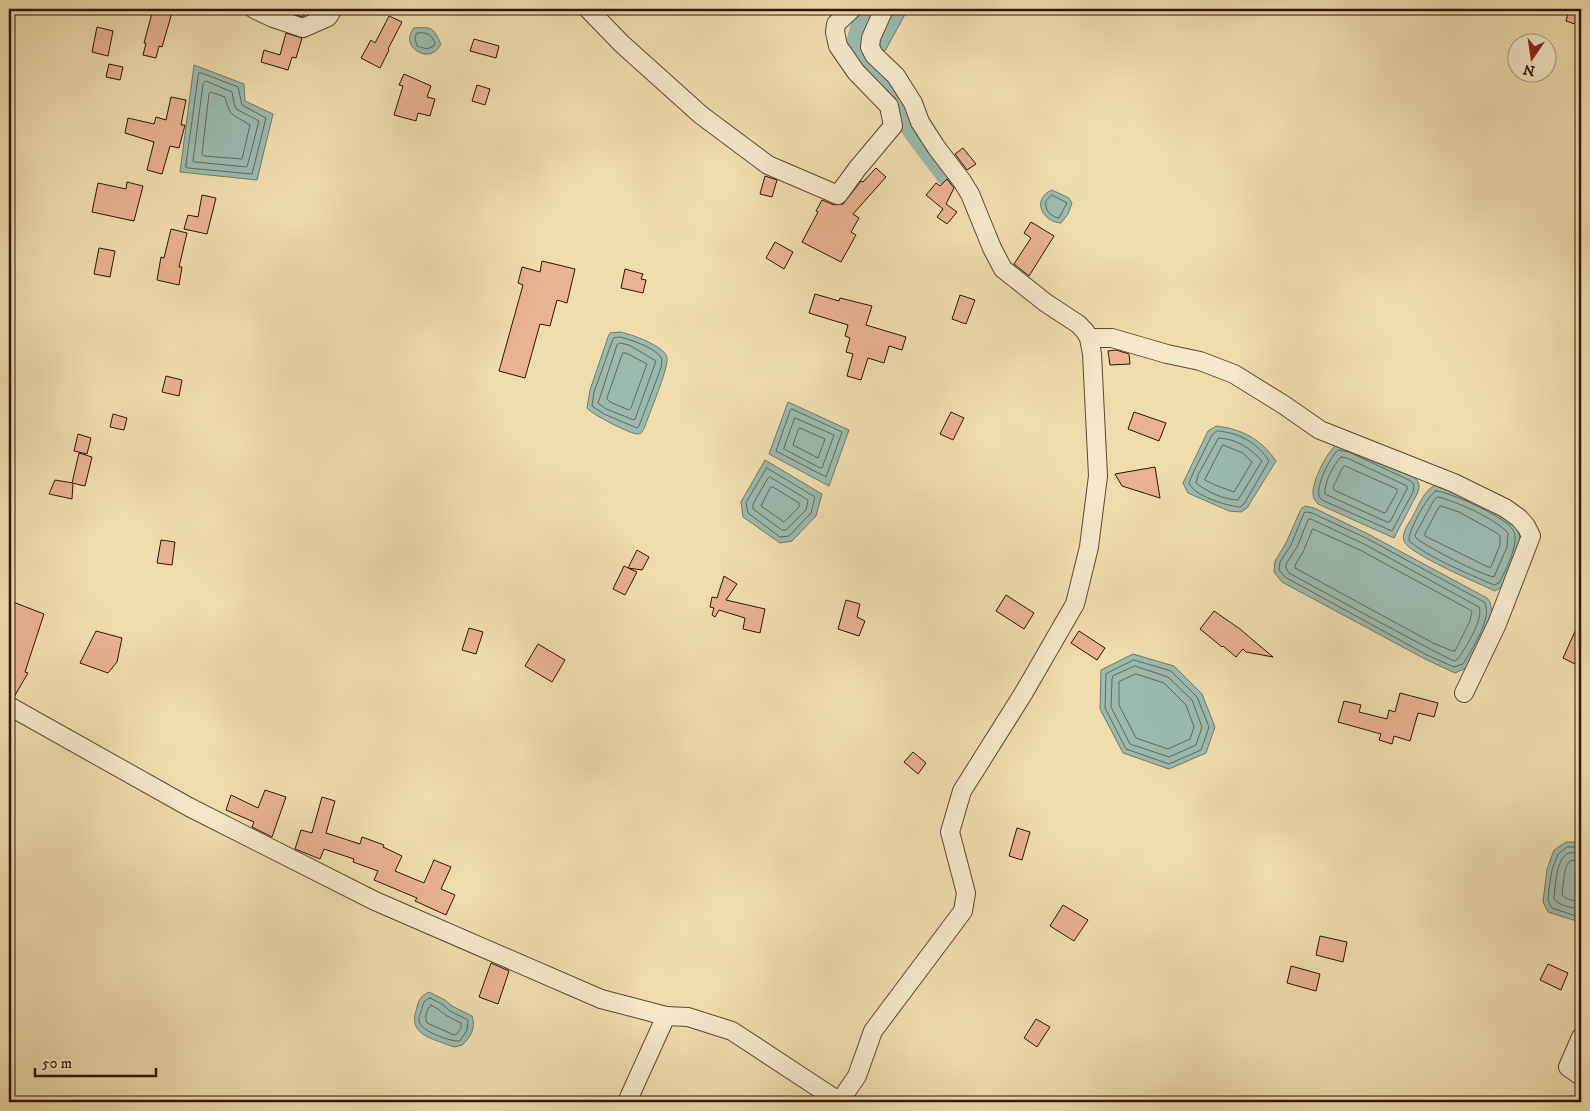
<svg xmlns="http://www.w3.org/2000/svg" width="1590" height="1111" font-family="'IM FELL DW Pica',serif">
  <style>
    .water { fill: #9bbbaf; stroke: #6f796b }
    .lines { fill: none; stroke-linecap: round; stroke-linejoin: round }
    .shore { stroke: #64685a; stroke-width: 1 }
    .canal { stroke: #9bbbaf; stroke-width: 18 }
    .building { fill: #e9b291; stroke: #2e1604 }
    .street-casing { stroke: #5e482e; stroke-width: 20 }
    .street { stroke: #f5e9ca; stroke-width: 18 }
  </style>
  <rect width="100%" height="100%" fill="#f0ddae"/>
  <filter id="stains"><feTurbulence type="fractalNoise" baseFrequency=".004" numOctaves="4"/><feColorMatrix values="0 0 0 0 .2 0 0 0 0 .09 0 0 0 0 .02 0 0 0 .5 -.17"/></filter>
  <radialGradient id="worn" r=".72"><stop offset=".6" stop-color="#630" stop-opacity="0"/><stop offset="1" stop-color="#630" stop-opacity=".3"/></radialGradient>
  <g class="water">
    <path d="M891 9H908L885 51 879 49 877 40Z"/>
    <path d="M414 28C432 27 433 27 441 44 430 67 398 46 414 28Z"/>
    <path d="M194 65 244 84 245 101 273 114 257 180 180 172Z"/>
    <path d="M1052 190 1069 198 1072 203 1068 214 1061 223C1042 222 1031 199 1052 190Z"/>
    <path d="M620 332C631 334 664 346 667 357 669 368 648 416 644 429 642 431 642 434 638 434 632 435 591 414 587 408L590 390 608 337 610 333Z"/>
    <path d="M788 402 849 430 829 486 769 454Z"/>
    <path d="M1216 426C1242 429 1261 439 1276 461L1247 508 1241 512 1229 511 1188 493 1183 483 1208 431Z"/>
    <path d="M1337 444 1413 476C1419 482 1421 485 1417 494L1394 538 1318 504C1315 500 1313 498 1313 494 1312 481 1327 452 1337 444Z"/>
    <path d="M765 460 822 494 816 516 792 541 780 543 743 517 741 502Z"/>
    <path d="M1435 485 1442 486 1509 518 1519 529 1520 540 1503 586 1495 591C1480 584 1407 553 1404 541 1401 533 1409 523 1413 516 1419 505 1423 492 1435 485Z"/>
    <path d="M1305 506 1314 508 1368 534 1487 598 1490 602 1492 611 1488 628 1466 668 1455 673 1425 659 1282 582 1274 572 1275 561 1286 543 1301 509Z"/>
    <path d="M1133 654 1174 666 1202 694 1215 727 1206 753 1169 769 1123 753 1100 709 1101 670Z"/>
    <path d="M1566 842H1579L1581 843 1580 920H1573L1548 912 1543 902 1547 869 1554 850Z"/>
    <path d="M429 992 445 1000 452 1006 472 1016C476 1028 471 1037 462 1045L455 1047 451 1046C434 1039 408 1035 416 1011 419 1000 419 997 429 992Z"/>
  </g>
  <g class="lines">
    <g class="shore">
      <path d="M417 33C427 32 431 34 435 43L434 46 427 49 417 46 415 38Z"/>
      <path d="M199 73H202L238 87 242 105 266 118 252 174 188 168 186 167Z"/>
      <path d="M206 81 232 92 234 103 236 109 259 121 247 167 195 162 193 161 203 84Z"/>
      <path d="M211 92 225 97C230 118 233 114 250 125L242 159 204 156 202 154 209 94Z"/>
      <path d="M1052 195 1067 203 1059 218C1051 217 1044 210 1046 201Z"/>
      <path d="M620 337C632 340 656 348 662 359L661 368 639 426 637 428 604 414 592 406 594 392 613 339 614 338Z"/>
      <path d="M620 343 629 345 656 361 635 419 634 420 606 409 598 403 617 345Z"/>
      <path d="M623 353H626L647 364 631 408 629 410 610 402 607 399Z"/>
      <path d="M792 409 842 432 826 477 776 451 790 411Z"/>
      <path d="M795 418 834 435 822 468H820L784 449Z"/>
      <path d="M800 428 825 439 818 458 793 445 798 430Z"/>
      <path d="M1217 431C1238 432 1258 443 1269 461L1244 504 1240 507C1227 506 1194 496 1189 483L1193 473 1212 435Z"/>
      <path d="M1219 438C1237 439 1250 448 1262 461L1238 500C1224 500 1206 491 1196 483L1198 475Z"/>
      <path d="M1223 445 1243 453 1252 462 1234 492 1215 485 1205 480Z"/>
      <path d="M1349 452 1338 450C1330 458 1316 485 1319 496L1322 500 1392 531 1413 492 1414 484 1409 480 1351 453"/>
      <path d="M1341 457 1347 458 1407 486V489L1390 522H1387L1325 494C1324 483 1333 465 1341 457Z"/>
      <path d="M1345 466 1397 489V492L1386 512 1384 513 1334 490 1333 487 1343 467Z"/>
      <path d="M767 468 815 497 811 513 789 536 780 537 748 513 746 503Z"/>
      <path d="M770 477 808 500 806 510 786 530H782L753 509V504L768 478Z"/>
      <path d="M773 487 799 503V507L784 522 761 506 770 488Z"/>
      <path d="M1436 491C1450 492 1509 518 1514 532 1519 544 1505 572 1499 583L1494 585C1467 573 1431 559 1409 541 1408 531 1427 496 1436 491Z"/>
      <path d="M1438 497C1458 502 1494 518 1508 533L1507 547 1494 577C1481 575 1427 547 1416 538L1415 535 1434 500Z"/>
      <path d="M1441 506 1459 512 1497 533 1500 536V545L1491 567H1488L1425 536V533L1439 507Z"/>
      <path d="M1307 512 1312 513 1366 538 1484 602C1494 616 1471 651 1463 664L1454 667 1427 655 1285 577 1279 570 1280 562 1291 545 1304 513Z"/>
      <path d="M1311 519 1364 544 1479 607C1484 620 1465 648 1458 659L1454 661 1430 649 1355 609 1289 573 1286 568V564L1297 547 1308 520Z"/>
      <path d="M1313 529 1360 550 1472 611 1470 621 1455 651H1452L1433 643 1295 568V565L1303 552Z"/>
      <path d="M1134 660 1171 671 1197 697 1209 727 1201 750 1169 764 1126 749 1105 708 1106 674Z"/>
      <path d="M1135 666 1168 677 1192 700 1202 727 1196 745 1169 757 1130 744 1111 707 1112 679 1113 676Z"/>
      <path d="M1136 674 1164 683 1186 705 1194 727 1190 739 1168 749 1136 738 1119 705V682Z"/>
      <path d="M1581 847H1567L1558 854 1552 870 1549 889 1548 901 1552 908 1573 915H1581"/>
      <path d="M1581 853C1578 853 1572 852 1569 853 1556 857 1555 888 1554 899 1559 906 1573 908 1581 909"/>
      <path d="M1581 861C1578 861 1572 859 1569 862 1564 867 1563 887 1562 895 1566 900 1575 901 1581 901"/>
      <path d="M430 998 442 1004 450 1011 468 1020 467 1030 460 1041C451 1042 420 1031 419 1021 418 1017 421 1013 422 1009 423 1003 424 1000 430 998Z"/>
      <path d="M431 1005 438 1009 447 1016 461 1023V1028L457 1034 454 1035 427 1023C424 1018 427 1008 431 1005Z"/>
    </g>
    <path class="canal" d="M868 9 860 25 855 42 859 53 888 87 899 105 902 117 912 132 946 177"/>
  </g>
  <g class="building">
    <path d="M156 9H173L162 47 159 46 156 58 143 55 146 43H144L152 13 155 14Z"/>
    <path d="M279 9H308L305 15 302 17Z"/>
    <path d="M1569 9H1581V26L1566 21Z"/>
    <path d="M389 16 402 22 388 49 389 50 380 68 361 58 371 40 375 43Z"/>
    <path d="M97 27 113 31 108 56 92 52Z"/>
    <path d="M286 33 302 38 296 58 292 57 288 70 261 62 264 50 280 55Z"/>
    <path d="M474 39 499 46 496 58 470 51Z"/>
    <path d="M109 64 123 67 120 80 106 77Z"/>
    <path d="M404 74 431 86 427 97 435 99 430 116 418 113 416 121 394 115 403 86 399 85Z"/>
    <path d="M477 85 490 89 485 105 472 101Z"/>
    <path d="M171 97 186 100 181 125H185L179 148 170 146 162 174 147 170 154 142 125 133 128 118 154 124 156 117 166 120Z"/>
    <path d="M963 148 976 164 967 170 955 154Z"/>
    <path d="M876 168 886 177 853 214 859 218 851 232 856 235 841 262 802 242 818 212 816 211 822 200 834 205 843 204 861 181 863 182Z"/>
    <path d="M765 176 777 180 772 197 760 194Z"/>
    <path d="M947 179 954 188 946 204 957 212 947 224 937 217 943 209 926 195 936 183 940 186Z"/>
    <path d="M127 182 143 186 134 221 92 212 98 183 126 189Z"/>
    <path d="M202 195 216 198 207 234 184 229 188 215 198 217Z"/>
    <path d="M1031 222 1054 236 1029 276 1014 264 1031 238 1024 233Z"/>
    <path d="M171 229 187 233 179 267H182L179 285 157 280 161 257 164 258Z"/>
    <path d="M775 242 793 252 784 269 766 258Z"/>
    <path d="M99 248 115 251 110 277 94 274Z"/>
    <path d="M542 261 575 269 567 303 557 300 550 326 540 324 525 378 499 371 523 285 518 283 522 267 540 272Z"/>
    <path d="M625 269 643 274 641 279 646 280 643 293 621 288Z"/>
    <path d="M815 294 839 301 840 298 872 306 866 325 906 337 902 350 889 346 884 363 868 358 861 380 847 376 853 354 846 352 850 338 845 336 848 325 809 313Z"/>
    <path d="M960 295 975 300 966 324 952 319Z"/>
    <path d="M1116 350 1129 354 1130 364 1110 365 1108 351Z"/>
    <path d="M166 376 182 380 179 396 162 392Z"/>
    <path d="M951 412 964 418 953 440 940 434Z"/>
    <path d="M1134 412 1166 423 1159 441 1128 429Z"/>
    <path d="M113 414 127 418 124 430 110 427Z"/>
    <path d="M78 434 91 438 87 454 74 451Z"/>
    <path d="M79 453 92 457 85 486 72 483Z"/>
    <path d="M1155 467 1160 498 1122 486 1115 474Z"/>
    <path d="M55 480 73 483 72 499 49 494Z"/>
    <path d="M161 540 175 542 172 565 157 563Z"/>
    <path d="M637 550 649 557 642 570 628 568Z"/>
    <path d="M624 566 637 572 625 595 613 589Z"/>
    <path d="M724 576 737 584 726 600 765 609 760 633 743 629 745 618 719 610 715 617 712 615 714 608 710 607 712 597 717 598Z"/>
    <path d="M1006 595 1034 613 1024 629 996 611Z"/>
    <path d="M846 600 860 604 857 617 865 621 859 636 838 629Z"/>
    <path d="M13 602 44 614 25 672 28 673 14 697 9 695V615Z"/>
    <path d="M1214 611 1240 629 1273 657 1246 652 1243 649 1236 657 1223 646 1222 647 1200 629Z"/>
    <path d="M1581 618V667L1563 658Z"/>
    <path d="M469 628 483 632 476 654 462 650Z"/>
    <path d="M96 631 122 638 117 662 108 673 80 663Z"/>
    <path d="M1079 631 1105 648 1097 660 1071 643Z"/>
    <path d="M538 644 565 660 552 682 525 666Z"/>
    <path d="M1400 693 1438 703 1434 717 1418 713 1410 741 1394 736 1392 744 1379 740 1381 734 1338 722 1344 701 1361 705 1359 712 1387 719 1389 710 1395 712Z"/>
    <path d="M913 752 926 763 918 774 904 762Z"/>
    <path d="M265 790 286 797 272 837 252 827 254 822 226 810 231 795 258 808Z"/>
    <path d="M322 797 335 801 326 833 360 844 362 837 384 845 383 847 402 856 395 871 424 883 434 860 451 867 441 889 455 895 446 915 415 901 417 898 374 880 378 871 353 862 354 859 324 849 320 859 295 849 301 830 312 833Z"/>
    <path d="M1017 828 1030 832 1022 860 1009 856Z"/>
    <path d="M1063 905 1088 920 1074 941 1050 926Z"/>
    <path d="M1320 936 1347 942 1343 962 1316 955Z"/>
    <path d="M491 963 509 971 498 1004 479 997Z"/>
    <path d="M1548 964 1568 973 1561 990 1540 980Z"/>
    <path d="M1291 966 1320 974 1316 991 1287 983Z"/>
    <path d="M1036 1019 1050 1027 1037 1047 1024 1038Z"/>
  </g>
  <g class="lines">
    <defs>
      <g id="street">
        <path d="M254 9 273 18 303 28 328 17 333 9"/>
        <path d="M588 9 622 44 701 115 768 165 838 195 857 169 893 126 889 106 856 72 838 46 835 32 836 24 852 9"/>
        <path d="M1089 338H1112L1167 354 1200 361 1234 374 1284 405 1320 430 1454 483 1505 508 1519 518 1526 526 1531 536 1497 624 1464 693"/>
        <path d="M9 706 189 807 375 901 601 999 666 1016 627 1102"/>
        <path d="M666 1016 688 1017 732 1031 840 1102"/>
        <path d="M1581 1037 1568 1067 1581 1076"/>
        <path d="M840 1101 857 1076 873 1031 963 911 966 893 950 832 962 791 1023 694 1075 604 1089 547 1098 476 1092 354 1089 338 1085 331 1078 324 1046 303 1003 269 992 248 970 194 962 181 936 147 920 122 913 103 896 76 874 55 870 47 871 38 884 9"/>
      </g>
    </defs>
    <use href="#street" class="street-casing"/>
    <use href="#street" class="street"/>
  </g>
  <rect width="1590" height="1111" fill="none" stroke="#f0ddae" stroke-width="30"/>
  <rect x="10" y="10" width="1570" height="1091" fill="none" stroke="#2e1604" stroke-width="2.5"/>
  <rect x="15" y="15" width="1560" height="1081" fill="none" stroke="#2e1604"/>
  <g transform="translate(1532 58) rotate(193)"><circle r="24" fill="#f5e9ca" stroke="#a5957b"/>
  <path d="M0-4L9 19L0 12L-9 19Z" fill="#8f2418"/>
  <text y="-8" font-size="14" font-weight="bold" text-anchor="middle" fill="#2e1604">N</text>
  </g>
  <path d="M35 1068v8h121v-8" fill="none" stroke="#2e1604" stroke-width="2.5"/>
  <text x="42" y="1068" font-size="15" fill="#2e1604" stroke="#f5e9ca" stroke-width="4" paint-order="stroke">50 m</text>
  <rect width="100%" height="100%" filter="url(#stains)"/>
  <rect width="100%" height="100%" fill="url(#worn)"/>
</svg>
